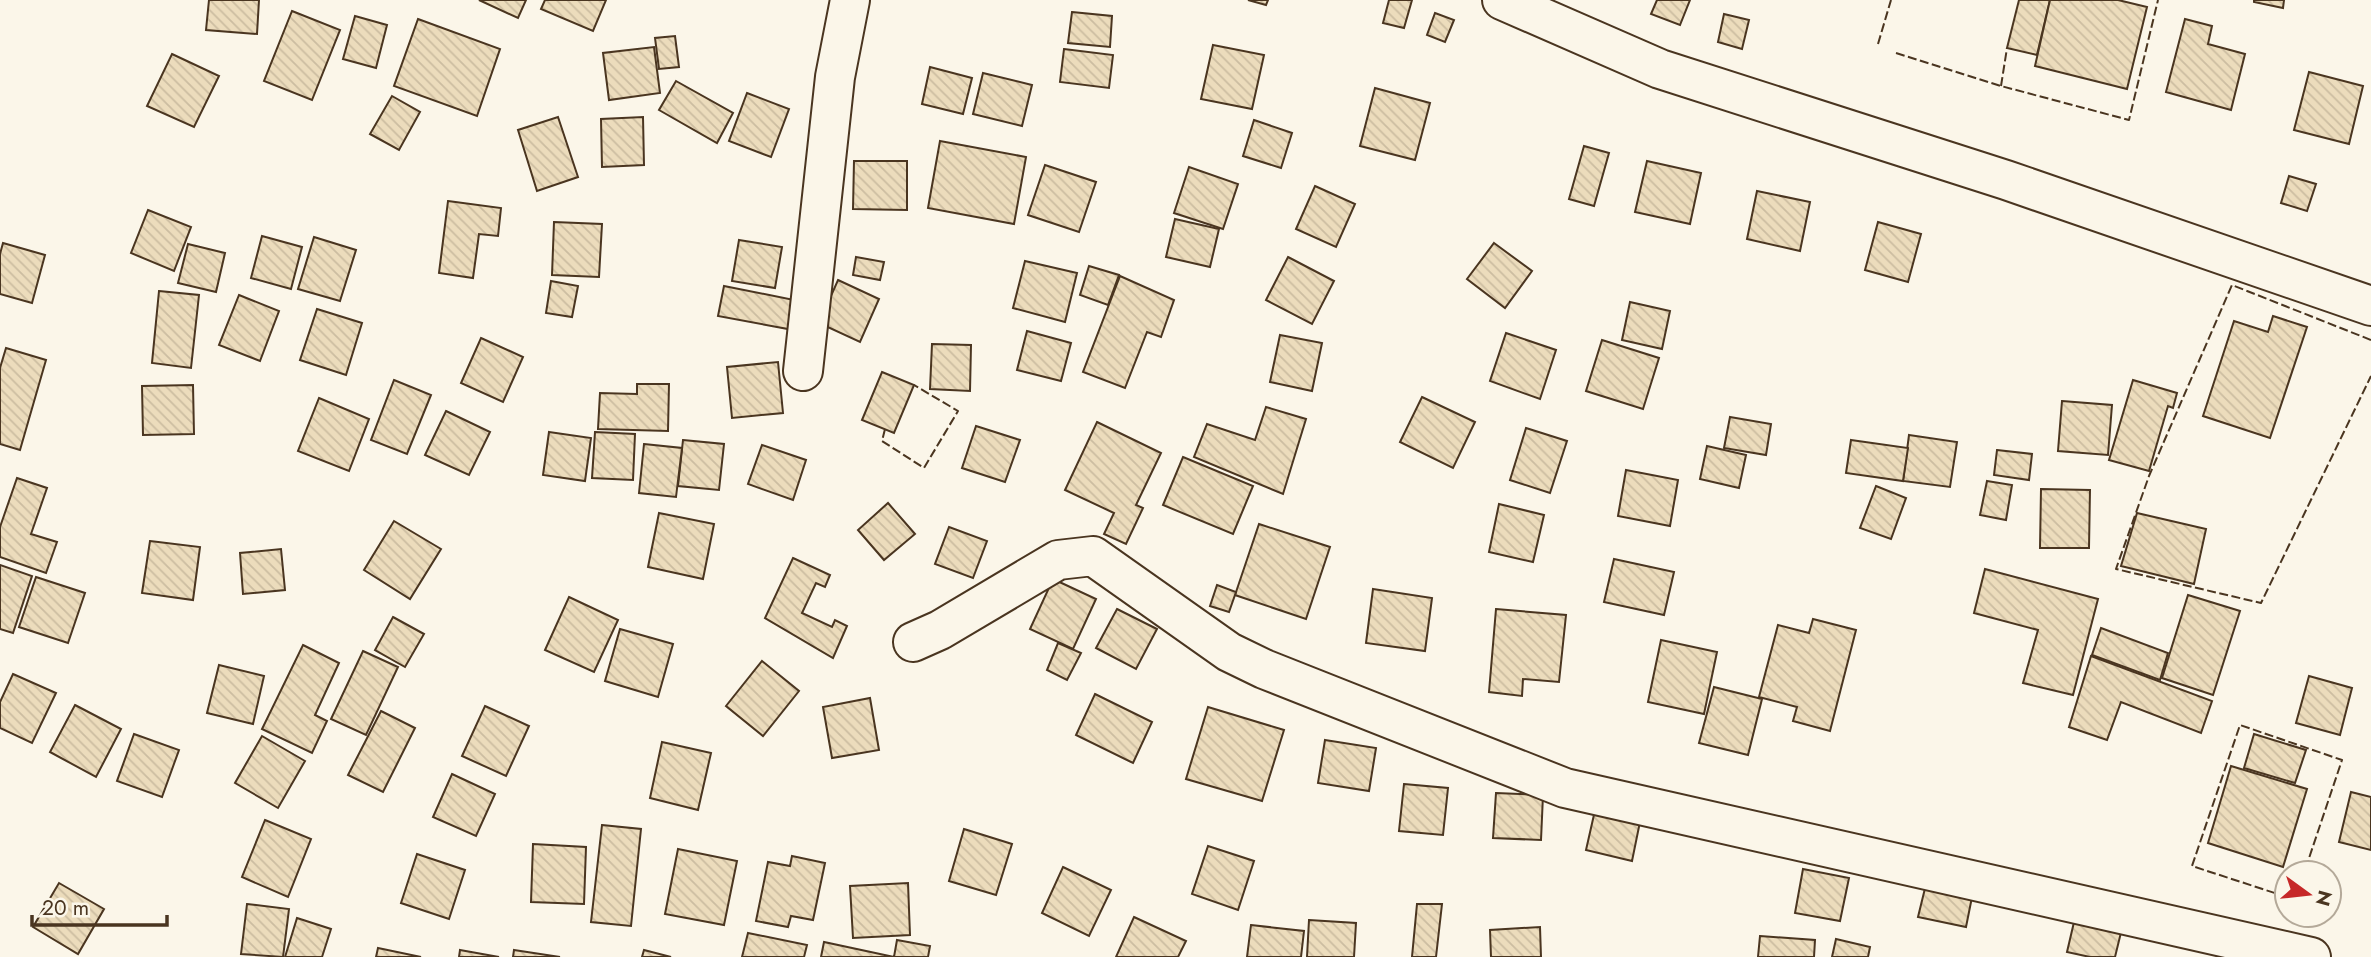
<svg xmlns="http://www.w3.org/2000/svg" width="2371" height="957" font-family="Jost,sans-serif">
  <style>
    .building { fill: url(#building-back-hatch); stroke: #4a3520; stroke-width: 2 }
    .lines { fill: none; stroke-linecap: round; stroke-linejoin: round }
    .minor-casing { stroke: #4a3520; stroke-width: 42 }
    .minor { stroke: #fbf6e9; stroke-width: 38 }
    .fence { stroke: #4a3520; stroke-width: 2; stroke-dasharray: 9 3.5; stroke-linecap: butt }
  </style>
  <defs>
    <pattern id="building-back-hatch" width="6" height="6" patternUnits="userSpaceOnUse" patternTransform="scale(1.75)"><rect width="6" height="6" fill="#ecdcbc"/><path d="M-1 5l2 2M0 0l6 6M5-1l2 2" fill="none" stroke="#ccbda1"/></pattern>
  </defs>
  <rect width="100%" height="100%" fill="#fbf6e9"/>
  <g class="building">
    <path d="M209 0H259L257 34 206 30Z"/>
    <path d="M479 0H526L518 18Z"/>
    <path d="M545 0H606L593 31 541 9Z"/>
    <path d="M1248 0H1268L1266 5Z"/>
    <path d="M1389 0H1412L1404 28 1383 23Z"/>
    <path d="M1657 0H1690L1680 25 1651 14Z"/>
    <path d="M2019 0H2050L2037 55 2007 48Z"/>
    <path d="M2050 0H2118L2147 7 2127 89 2035 66Z"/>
    <path d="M2254 0H2284L2283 8 2254 2Z"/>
    <path d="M292 11 340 30 312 100 264 81Z"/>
    <path d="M1072 12 1112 16 1110 47 1068 43Z"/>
    <path d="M1435 13 1454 20 1445 42 1427 35Z"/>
    <path d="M1724 14 1749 20 1742 49 1718 42Z"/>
    <path d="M355 16 387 25 376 68 343 59Z"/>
    <path d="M418 19 500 49 477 116 394 86Z"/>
    <path d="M2185 19 2212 26 2208 44 2245 54 2231 110 2166 92Z"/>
    <path d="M675 36 679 67 659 69 655 38Z"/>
    <path d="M1213 45 1264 55 1252 109 1201 99Z"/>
    <path d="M654 47 660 93 609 100 603 53Z"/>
    <path d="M1064 49 1113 55 1109 88 1060 82Z"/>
    <path d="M172 54 219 76 194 127 147 106Z"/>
    <path d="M930 67 972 78 963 114 922 104Z"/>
    <path d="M2309 72 2363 86 2349 144 2294 130Z"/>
    <path d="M983 73 1032 85 1022 126 973 114Z"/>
    <path d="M676 81 733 113 717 143 659 110Z"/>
    <path d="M1375 88 1430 103 1415 160 1360 146Z"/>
    <path d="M747 93 789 109 771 157 729 141Z"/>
    <path d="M392 96 420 112 399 150 370 134Z"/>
    <path d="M558 117 578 177 537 191 518 130Z"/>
    <path d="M643 117 644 165 602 167 601 119Z"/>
    <path d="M1254 120 1292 133 1281 168 1243 156Z"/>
    <path d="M940 141 1026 157 1014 224 928 208Z"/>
    <path d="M1584 146 1609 153 1594 206 1569 199Z"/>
    <path d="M854 161H907V210L853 209Z"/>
    <path d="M1647 161 1701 173 1690 224 1635 212Z"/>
    <path d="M1045 165 1096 182 1079 232 1028 215Z"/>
    <path d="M1189 167 1238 184 1223 229 1174 213Z"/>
    <path d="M2289 176 2316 184 2307 211 2281 203Z"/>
    <path d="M1315 186 1355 204 1336 247 1296 229Z"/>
    <path d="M1757 191 1810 202 1800 251 1747 239Z"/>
    <path d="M448 201 501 208 498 236 479 234 473 278 439 273Z"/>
    <path d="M148 210 191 227 174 271 131 253Z"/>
    <path d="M1175 219 1219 229 1210 267 1166 257Z"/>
    <path d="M554 222 602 224 599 277 552 275Z"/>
    <path d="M1878 222 1921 234 1908 282 1865 270Z"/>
    <path d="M262 236 302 247 291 289 251 278Z"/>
    <path d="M314 237 356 250 340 301 298 289Z"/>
    <path d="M739 240 782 247 775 288 732 281Z"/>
    <path d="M3 243 45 255 32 303 0 294V254Z"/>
    <path d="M1494 243 1532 271 1505 308 1467 279Z"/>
    <path d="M188 244 225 253 216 292 178 283Z"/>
    <path d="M856 257 884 262 880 280 853 275Z"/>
    <path d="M1288 257 1334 281 1312 324 1266 300Z"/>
    <path d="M1025 261 1077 273 1065 322 1013 308Z"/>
    <path d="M1089 266 1119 275 1108 305 1080 295Z"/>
    <path d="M1120 276 1174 300 1161 337 1147 332 1125 388 1083 372Z"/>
    <path d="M838 280 879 299 860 342 819 323Z"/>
    <path d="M551 281 578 286 572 317 546 313Z"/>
    <path d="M724 286 794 300 788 329 718 316Z"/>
    <path d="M159 291 199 295 191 368 152 363Z"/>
    <path d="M239 295 279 311 260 361 219 345Z"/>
    <path d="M1630 302 1670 311 1662 349 1622 340Z"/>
    <path d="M317 309 362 323 346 375 300 360Z"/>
    <path d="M2273 316 2307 327 2270 438 2203 416 2234 321 2268 332Z"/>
    <path d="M1027 331 1071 343 1061 381 1017 370Z"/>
    <path d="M1506 333 1556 350 1540 399 1490 381Z"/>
    <path d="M1280 335 1322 343 1312 391 1270 382Z"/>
    <path d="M481 338 523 357 503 402 461 383Z"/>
    <path d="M1602 340 1659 358 1643 409 1586 391Z"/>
    <path d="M932 344 971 345 970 391 930 389Z"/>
    <path d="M6 348 46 360 20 450 0 444V368Z"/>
    <path d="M778 362 783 413 732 418 727 367Z"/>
    <path d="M882 372 914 385 894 433 862 420Z"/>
    <path d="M394 380 431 395 407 454 371 440Z"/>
    <path d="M2133 380 2177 393 2173 408 2168 406 2149 471 2109 460Z"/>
    <path d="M637 384H669L668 431 598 429 600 393 637 394Z"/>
    <path d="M193 385 194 434 143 435 142 386Z"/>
    <path d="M1422 397 1475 422 1453 468 1400 442Z"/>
    <path d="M319 398 369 419 349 471 298 451Z"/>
    <path d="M2062 401 2112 405 2108 455 2058 451Z"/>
    <path d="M1266 407 1306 419 1283 494 1194 457 1207 424 1255 440Z"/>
    <path d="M446 411 490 432 469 475 425 455Z"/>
    <path d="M1730 417 1771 424 1766 455 1724 448Z"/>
    <path d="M1097 422 1161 453 1136 505 1143 508 1126 544 1104 534 1114 513 1065 490Z"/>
    <path d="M976 426 1020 440 1005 482 962 468Z"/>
    <path d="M1526 428 1567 441 1550 493 1510 480Z"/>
    <path d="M549 432 591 438 585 481 543 475Z"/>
    <path d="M595 432 635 434 633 480 592 478Z"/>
    <path d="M1909 435 1957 442 1950 487 1903 481Z"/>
    <path d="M683 440 724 444 719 490 678 486Z"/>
    <path d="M1851 440 1908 448 1903 481 1846 473Z"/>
    <path d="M644 444 682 448 676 497 639 493Z"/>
    <path d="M762 445 806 460 793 500 748 484Z"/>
    <path d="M1707 446 1746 455 1739 488 1700 479Z"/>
    <path d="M1997 450 2032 454 2029 480 1994 475Z"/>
    <path d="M1183 457 1253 486 1233 534 1163 505Z"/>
    <path d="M1626 470 1678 480 1670 526 1618 516Z"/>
    <path d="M17 478 47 488 31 534 57 542 46 573 0 557V527Z"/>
    <path d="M1987 481 2012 485 2006 520 1980 515Z"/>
    <path d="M1876 486 1906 498 1891 539 1860 528Z"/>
    <path d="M2041 489 2090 490 2089 548H2040Z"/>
    <path d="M888 503 915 534 884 560 858 530Z"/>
    <path d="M1499 504 1544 515 1533 562 1489 552Z"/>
    <path d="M659 513 714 524 703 579 648 567Z"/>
    <path d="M2137 513 2206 529 2194 584 2121 566Z"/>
    <path d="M394 521 441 549 410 599 364 570Z"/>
    <path d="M1259 524 1330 547 1306 619 1235 595Z"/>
    <path d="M949 527 987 541 973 578 935 564Z"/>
    <path d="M150 541 200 547 193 600 142 593Z"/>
    <path d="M281 549 285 590 243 594 240 553Z"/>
    <path d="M793 558 830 575 825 587 816 583 802 613 832 627 835 620 847 626 833 658 765 618Z"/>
    <path d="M1614 559 1674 572 1664 615 1604 602Z"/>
    <path d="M0 565 32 576 13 633 0 629Z"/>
    <path d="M1985 569 2098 599 2073 695 2023 683 2038 630 1974 613Z"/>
    <path d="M36 577 85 593 68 643 19 627Z"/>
    <path d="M1053 579 1096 599 1073 649 1030 629Z"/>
    <path d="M1217 585 1236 592 1229 612 1210 606Z"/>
    <path d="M1373 589 1432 598 1425 651 1366 643Z"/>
    <path d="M2188 595 2240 611 2213 695 2162 678Z"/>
    <path d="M569 597 618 620 594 672 545 650Z"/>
    <path d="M1117 609 1157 629 1136 669 1096 648Z"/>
    <path d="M1496 609 1566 615 1559 682 1523 679 1522 696 1489 692Z"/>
    <path d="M393 617 424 634 405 667 375 650Z"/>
    <path d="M1813 619 1856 630 1830 731 1793 721 1797 707 1759 697 1778 625 1809 633Z"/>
    <path d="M2101 628 2168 653 2160 680 2092 655Z"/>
    <path d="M620 629 673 644 658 697 605 681Z"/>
    <path d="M1661 640 1717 652 1704 714 1648 702Z"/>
    <path d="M1058 643 1081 653 1067 680 1047 670Z"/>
    <path d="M303 645 339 663 315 715 327 721 312 753 262 729Z"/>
    <path d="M363 651 398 667 366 735 331 719Z"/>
    <path d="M2091 656 2212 701 2201 733 2121 702 2107 740 2069 727Z"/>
    <path d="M762 661 799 691 763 736 726 706Z"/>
    <path d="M219 665 264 676 253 724 207 713Z"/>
    <path d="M13 674 56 693 32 743 0 728V702Z"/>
    <path d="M2309 676 2352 688 2340 735 2296 723Z"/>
    <path d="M1714 687 1762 699 1748 755 1699 743Z"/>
    <path d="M1095 694 1152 722 1133 763 1076 735Z"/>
    <path d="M870 698 879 750 832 758 823 707Z"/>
    <path d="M75 705 121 729 96 777 50 752Z"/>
    <path d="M485 706 529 726 506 776 462 756Z"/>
    <path d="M1208 707 1284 730 1262 801 1186 779Z"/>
    <path d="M381 711 415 728 383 792 348 775Z"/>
    <path d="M134 734 179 750 162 797 117 781Z"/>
    <path d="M2254 734 2306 750 2295 783 2244 768Z"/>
    <path d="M262 736 305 761 278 808 235 783Z"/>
    <path d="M1325 740 1376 748 1369 791 1318 783Z"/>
    <path d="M662 742 711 753 698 810 650 798Z"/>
    <path d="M2231 766 2307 789 2283 867 2208 843Z"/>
    <path d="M452 774 495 794 476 836 433 817Z"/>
    <path d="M1404 784 1448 788 1443 835 1399 831Z"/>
    <path d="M2351 792 2371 797V850L2339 842Z"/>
    <path d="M1496 793 1543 795 1541 840 1493 838Z"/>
    <path d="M1598 797 1643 807 1632 861 1586 850Z"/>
    <path d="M265 820 311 839 288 897 242 877Z"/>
    <path d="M602 825 641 829 631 926 591 922Z"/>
    <path d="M964 829 1012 844 996 895 949 881Z"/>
    <path d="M533 844 586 847 584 904 531 902Z"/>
    <path d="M1208 846 1254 861 1238 910 1192 894Z"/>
    <path d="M678 849 737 861 724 925 665 914Z"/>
    <path d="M417 854 465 870 449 919 401 903Z"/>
    <path d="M792 856 825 863 813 920 791 916 788 927 756 921 768 862 790 866Z"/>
    <path d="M1063 867 1111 890 1089 936 1042 913Z"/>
    <path d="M1803 869 1849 878 1840 921 1795 913Z"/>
    <path d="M1929 872 1975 882 1966 927 1918 917Z"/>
    <path d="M59 883 104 909 78 954 33 927Z"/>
    <path d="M908 883 910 935 853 938 850 886Z"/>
    <path d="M247 904 289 909 283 957 241 954Z"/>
    <path d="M1417 904H1442L1436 957H1412Z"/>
    <path d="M2078 905 2125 916 2115 957H2090L2067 952Z"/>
    <path d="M1134 917 1186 941 1178 957H1116Z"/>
    <path d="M297 918 331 929 322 957H285Z"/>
    <path d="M1309 920 1356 923 1354 957H1307Z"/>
    <path d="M1251 925 1304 931 1301 957H1247Z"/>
    <path d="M1540 927 1541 957H1491L1490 930Z"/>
    <path d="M748 933 807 945 804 957H742Z"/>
    <path d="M1760 936 1815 940 1814 957H1758Z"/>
    <path d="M1836 939 1870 947 1868 957H1832Z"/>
    <path d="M897 940 930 946 928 957H821L824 942 894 957Z"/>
    <path d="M378 948 421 957H376Z"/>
    <path d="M460 950 499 957H459Z"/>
    <path d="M514 950 560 957H513Z"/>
    <path d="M644 950 671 957H642Z"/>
  </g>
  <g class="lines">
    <defs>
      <g id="minor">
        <path d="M1502 0 1660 69 2006 180 2371 306"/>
        <path d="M803 371 835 77 850 0"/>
        <path d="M913 642 940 630 1058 560 1093 556 1229 652 1264 669 1565 788 2311 957"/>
      </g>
    </defs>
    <use href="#minor" class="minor-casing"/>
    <use href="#minor" class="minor"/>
    <g class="fence">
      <path d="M1878 44 1891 0"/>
      <path d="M1896 53 2001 86 2129 120 2158 0"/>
      <path d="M2001 86 2007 48"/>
      <path d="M2371 340 2232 285 2149 476 2116 569 2261 603 2371 376"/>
      <path d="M885 429 882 441 924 468 958 411 914 385"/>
      <path d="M2287 897 2192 866 2240 725 2342 760 2304 873"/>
    </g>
  </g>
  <g transform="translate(2308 894) rotate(105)"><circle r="33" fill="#fbf6e9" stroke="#b4a999" stroke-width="2"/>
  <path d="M0-5L12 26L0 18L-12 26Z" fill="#c62828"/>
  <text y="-10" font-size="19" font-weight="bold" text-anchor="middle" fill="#4a3520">N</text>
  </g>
  <path d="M32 915v10h135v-10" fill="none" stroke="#4a3520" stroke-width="3.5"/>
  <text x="42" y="915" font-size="21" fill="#4a3520" stroke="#fbf6e9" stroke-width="5" paint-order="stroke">20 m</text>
</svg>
